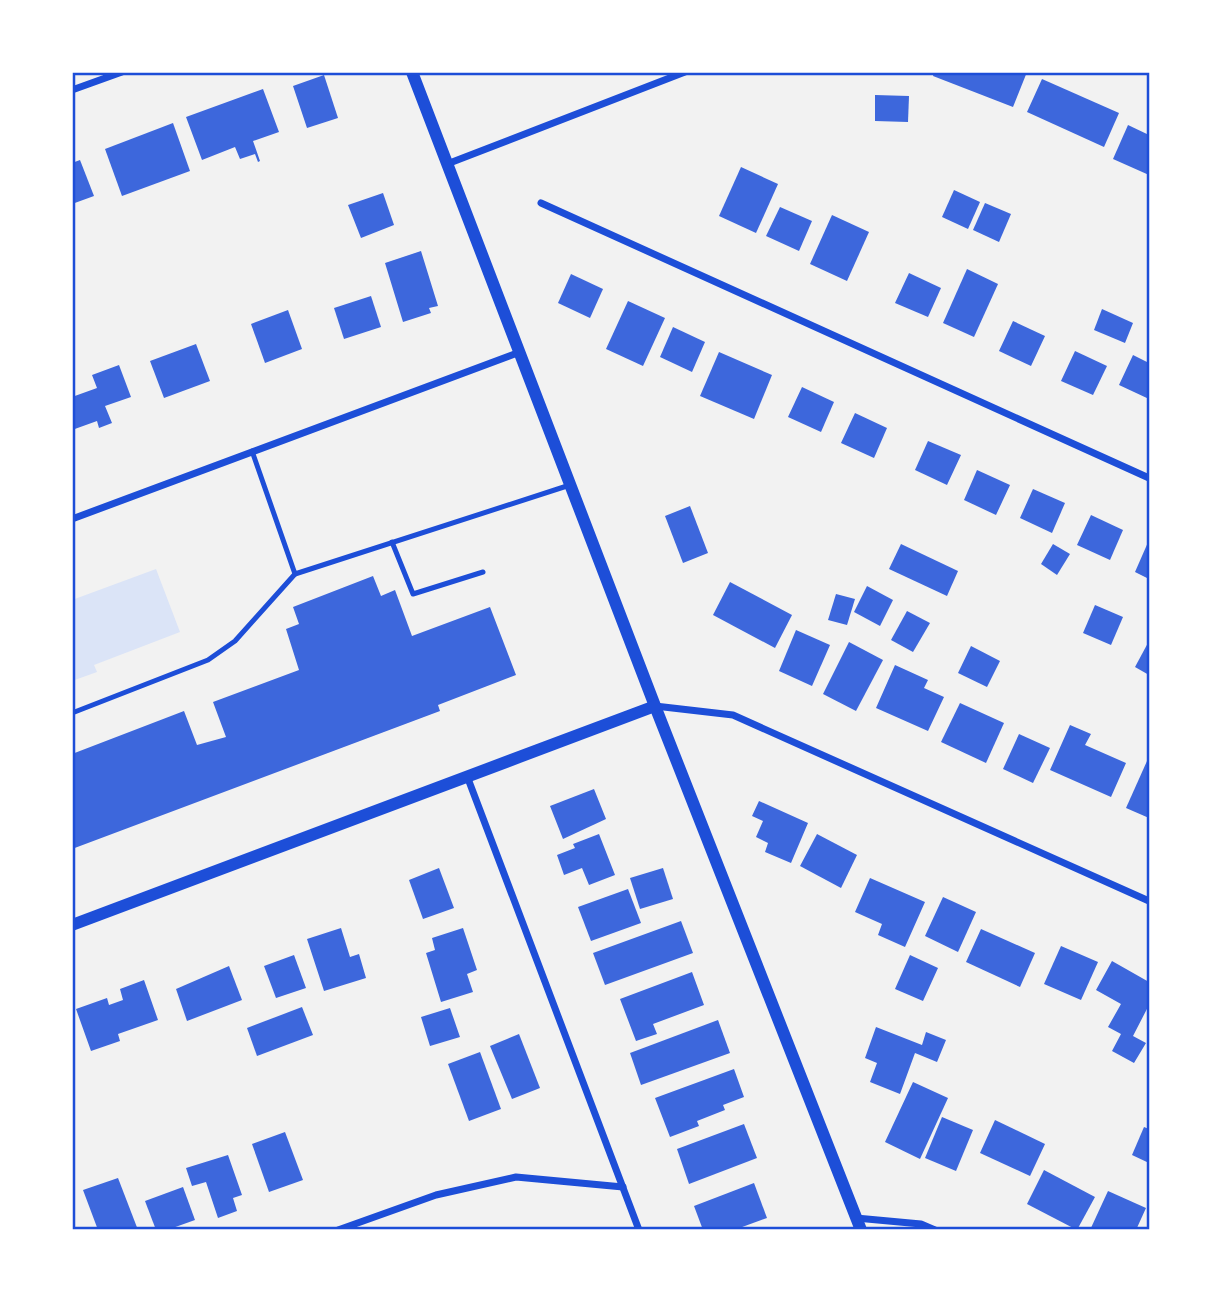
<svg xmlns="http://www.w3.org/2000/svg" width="1221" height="1302" font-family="'Golos Text',sans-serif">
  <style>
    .green { fill: #dbe4f7 }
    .building { fill: #3d67dc }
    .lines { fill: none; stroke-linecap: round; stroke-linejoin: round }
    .service { stroke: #1d4ed8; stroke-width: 5 }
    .minor { stroke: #1d4ed8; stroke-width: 7 }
    .tertiary { stroke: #1d4ed8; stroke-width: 12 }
    .neatline { fill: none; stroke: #1d4ed8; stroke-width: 2.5 }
  </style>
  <rect width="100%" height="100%" fill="#f2f2f2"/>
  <path class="green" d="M156 569 180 632 94 665 97 672 72 681V600Z"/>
  <g class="building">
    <path d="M934 72H1027L1013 107 933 76Z"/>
    <path d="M324 75 338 118 307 128 293 86Z"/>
    <path d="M1042 79 1119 113 1104 147 1027 112Z"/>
    <path d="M263 89 279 132 253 141 260 161 258 162 255 154 240 159 235 147 202 160 186 117Z"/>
    <path d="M875 95 909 96 908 122 875 121Z"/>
    <path d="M173 123 190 171 122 196 105 149Z"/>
    <path d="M1128 125 1149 135V175L1113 159Z"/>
    <path d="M80 160 94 196 72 204V163Z"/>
    <path d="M741 167 778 184 756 233 719 216Z"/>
    <path d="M954 190 980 202 968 229 942 217Z"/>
    <path d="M383 193 394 225 361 238 348 205Z"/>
    <path d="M985 203 1011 214 999 242 973 230Z"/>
    <path d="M780 207 812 221 799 251 766 236Z"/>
    <path d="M832 215 869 232 847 281 810 264Z"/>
    <path d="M421 251 438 306 429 308 431 313 403 322 385 263Z"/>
    <path d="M967 269 998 284 974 337 943 323Z"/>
    <path d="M909 273 941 288 928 317 895 303Z"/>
    <path d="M571 274 603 289 590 318 558 303Z"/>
    <path d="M371 296 381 327 344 339 334 308Z"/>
    <path d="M628 301 665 318 643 366 606 349Z"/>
    <path d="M1102 309 1133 323 1125 343 1094 330Z"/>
    <path d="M288 310 302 349 265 363 251 324Z"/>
    <path d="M1013 321 1045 336 1031 366 999 351Z"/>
    <path d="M673 327 705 342 692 372 660 357Z"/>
    <path d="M196 344 210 381 164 398 150 361Z"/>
    <path d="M1075 351 1107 366 1093 395 1061 381Z"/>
    <path d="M719 352 772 375 754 419 700 396Z"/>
    <path d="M1133 355 1149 363V399L1119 385Z"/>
    <path d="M119 365 131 397 105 406 112 423 99 428 97 421 72 430V397L97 388 92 375Z"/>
    <path d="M802 387 834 402 821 432 788 417Z"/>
    <path d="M855 413 887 428 874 458 841 443Z"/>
    <path d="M928 441 961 455 947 485 915 470Z"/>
    <path d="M977 470 1010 485 996 515 964 500Z"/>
    <path d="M1033 489 1065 503 1052 533 1020 518Z"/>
    <path d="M690 506 708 553 683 563 665 516Z"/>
    <path d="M1091 515 1123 530 1110 560 1077 545Z"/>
    <path d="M1149 540V579L1135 572Z"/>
    <path d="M901 544 958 571 947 596 889 569Z"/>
    <path d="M1053 544 1070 554 1057 575 1041 564Z"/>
    <path d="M373 576 381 596 395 590 412 636 490 607 516 675 438 705 440 711 72 849V754L184 711 197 745 226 737 213 702 299 670 286 629 299 624 293 607Z"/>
    <path d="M730 582 792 615 775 648 713 615Z"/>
    <path d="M867 586 893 600 880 626 854 612Z"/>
    <path d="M836 594 855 599 847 625 828 620Z"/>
    <path d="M1095 605 1123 617 1111 645 1083 633Z"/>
    <path d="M907 611 930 623 913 652 891 640Z"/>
    <path d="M796 630 830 645 812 686 779 671Z"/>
    <path d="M1149 641V675L1135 667Z"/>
    <path d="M849 642 883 660 856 711 823 694Z"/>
    <path d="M971 646 1000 661 987 687 958 673Z"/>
    <path d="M895 665 928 680 924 688 944 697 928 731 876 708Z"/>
    <path d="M960 703 1004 723 986 763 941 742Z"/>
    <path d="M1070 725 1091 734 1085 745 1126 763 1111 797 1050 770Z"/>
    <path d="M1019 734 1050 748 1033 783 1003 769Z"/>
    <path d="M1147 761 1149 762V818L1126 808Z"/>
    <path d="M594 789 606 819 563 839 550 806Z"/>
    <path d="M759 801 808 823 791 863 765 852 768 843 756 837 763 821 752 816Z"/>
    <path d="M599 834 615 875 589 885 582 868 564 875 557 855 575 848 573 844Z"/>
    <path d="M817 834 857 855 841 888 800 866Z"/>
    <path d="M439 868 454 908 423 919 409 880Z"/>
    <path d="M663 868 673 899 640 909 630 878Z"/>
    <path d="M870 878 925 902 905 947 878 935 882 924 855 912Z"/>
    <path d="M628 889 641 923 591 941 578 907Z"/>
    <path d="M943 897 976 912 958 952 925 936Z"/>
    <path d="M681 921 693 953 605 985 593 953Z"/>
    <path d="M341 928 350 957 359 954 366 978 324 991 307 939Z"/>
    <path d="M463 928 477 970 467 974 473 992 441 1002 426 953 435 950 432 938Z"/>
    <path d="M981 929 1035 953 1020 987 966 962Z"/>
    <path d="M1061 946 1098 962 1081 1000 1044 984Z"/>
    <path d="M294 955 306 988 276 998 264 966Z"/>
    <path d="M910 955 938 968 923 1001 895 989Z"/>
    <path d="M1112 961 1149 982V1005L1133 1036 1146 1043 1134 1063 1112 1051 1121 1034 1108 1027 1121 1004 1096 990Z"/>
    <path d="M229 966 242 1000 187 1021 176 989Z"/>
    <path d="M692 972 704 1005 653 1024 657 1034 636 1041 620 999Z"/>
    <path d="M144 980 158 1020 118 1034 120 1041 91 1051 76 1009 107 998 109 1005 123 1000 120 989Z"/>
    <path d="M302 1007 313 1035 257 1056 247 1028Z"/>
    <path d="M450 1008 460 1037 430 1046 421 1017Z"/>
    <path d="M718 1020 730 1053 641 1085 630 1053Z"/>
    <path d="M876 1027 922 1045 926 1032 946 1040 937 1062 915 1053 900 1094 870 1082 877 1063 865 1058Z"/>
    <path d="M519 1034 540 1088 512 1099 490 1046Z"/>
    <path d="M480 1052 501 1109 469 1121 448 1064Z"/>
    <path d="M734 1069 744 1097 723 1105 725 1110 697 1121 699 1126 670 1137 655 1098Z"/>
    <path d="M913 1082 948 1098 920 1159 885 1142Z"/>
    <path d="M942 1117 973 1130 956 1171 925 1158Z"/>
    <path d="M995 1120 1045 1144 1030 1176 980 1153Z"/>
    <path d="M744 1124 757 1158 689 1184 677 1149Z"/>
    <path d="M1144 1127 1149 1129V1163L1132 1155Z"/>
    <path d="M285 1132 303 1180 269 1192 252 1144Z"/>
    <path d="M228 1155 242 1195 233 1198 237 1211 218 1218 206 1182 192 1186 186 1168Z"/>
    <path d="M1044 1170 1095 1197 1077 1230 1027 1204Z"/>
    <path d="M118 1178 138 1230H98L83 1190Z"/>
    <path d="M754 1183 767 1218 734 1230H703L694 1206Z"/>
    <path d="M183 1187 195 1220 167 1230H156L145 1201Z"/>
    <path d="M1108 1191 1146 1208 1136 1230H1090Z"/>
  </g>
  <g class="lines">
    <g class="service">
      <path d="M252 451 295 574 570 485"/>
      <path d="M392 542 413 594 483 572"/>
      <path d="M72 713 208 660 235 641 295 574"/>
    </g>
    <g class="minor">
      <path d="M72 90 122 72"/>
      <path d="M447 164 685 72"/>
      <path d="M541 203 1149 478"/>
      <path d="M72 519 520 352"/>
      <path d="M655 706 733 715 1149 901"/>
      <path d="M467 776 639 1230"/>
      <path d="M856 1218 921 1224 935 1230"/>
      <path d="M338 1230 436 1195 516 1177 623 1187"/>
    </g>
    <g class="tertiary">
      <path d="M412 72 655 706 861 1230"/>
      <path d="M72 925 655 706"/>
    </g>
  </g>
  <rect width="1221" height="1302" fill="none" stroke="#ffffff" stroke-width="147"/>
  <rect x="74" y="74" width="1074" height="1154" class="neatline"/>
</svg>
